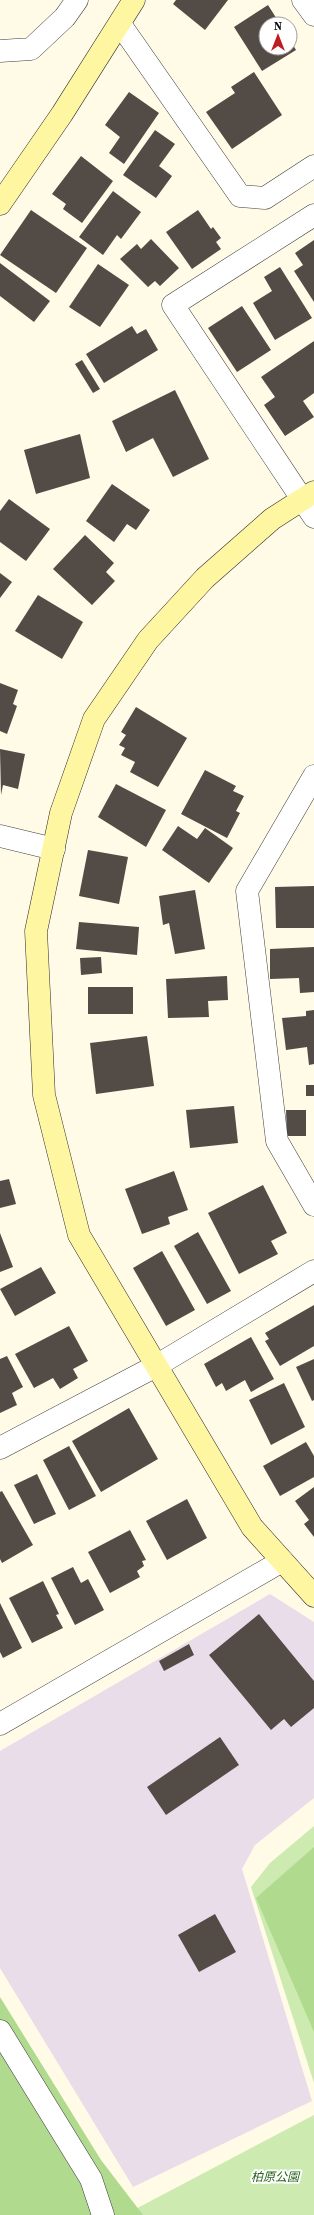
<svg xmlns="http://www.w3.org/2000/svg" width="314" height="2215" font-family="'Source Serif 4','Noto Sans JP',serif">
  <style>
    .industrial { fill: #e9ddea }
    .green { fill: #cdeab0 }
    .forest { fill: #b0db8e }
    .building { fill: #534b46 }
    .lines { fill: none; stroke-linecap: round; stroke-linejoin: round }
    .street-casing { stroke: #3d3d3d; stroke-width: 23 }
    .secondary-casing { stroke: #2c2c2c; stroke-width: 23 }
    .street { stroke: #fff; stroke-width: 22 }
    .secondary { stroke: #fff6a2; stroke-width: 22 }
    .labels { text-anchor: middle; stroke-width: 4; stroke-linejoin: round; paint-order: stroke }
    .park-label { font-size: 12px; font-style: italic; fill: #276319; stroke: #fff }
  </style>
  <rect width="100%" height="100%" fill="#fffbe7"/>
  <path class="industrial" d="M270 1594 314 1622V1798L255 1845 242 1869 312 2101 133 2187 0 1968V1751Z"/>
  <g class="green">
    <path d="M314 1826V2083L251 1887 270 1863Z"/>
    <path d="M314 2115V2215H128V2213Z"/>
  </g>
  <g class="forest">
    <path d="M314 1847V2032L256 1898Z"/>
    <path d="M0 1997 101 2160 143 2215H0Z"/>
  </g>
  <g class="building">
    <path d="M176 0H228L205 30 173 4Z"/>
    <path d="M268 5 280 24H266V48H290V40L296 50 262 71 234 27Z"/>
    <path d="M254 72 282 115 232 149 206 112 235 93 231 87Z"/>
    <path d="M129 92 159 113 124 164 109 153 120 137 105 125Z"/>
    <path d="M155 130 175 144 159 166 172 176 156 198 123 175Z"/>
    <path d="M81 156 113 181 82 223 63 209 66 204 52 194Z"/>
    <path d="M113 191 141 212 121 239 117 235 103 255 79 237Z"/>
    <path d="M31 210 87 248 56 293 0 255Z"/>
    <path d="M198 210 211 229 213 227 221 238 216 242 221 249 192 269 166 232Z"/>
    <path d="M151 239 179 268 160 286 155 281 148 287 120 259 137 244 141 249Z"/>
    <path d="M314 240V302L294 271 303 265 295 253Z"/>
    <path d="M0 263 50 301 34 322 0 296Z"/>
    <path d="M98 264 129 285 100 327 69 307Z"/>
    <path d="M280 267 312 318 275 340 253 303 272 291 264 277Z"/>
    <path d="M242 306 271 350 237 372 208 328Z"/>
    <path d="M132 326 137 334 146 329 158 350 104 383 86 354Z"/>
    <path d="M314 341V393L303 401 314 417 285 436 264 405 275 397 261 377Z"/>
    <path d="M82 360 100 389 93 393 75 364Z"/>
    <path d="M175 390 209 459 173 477 153 438 126 452 112 421Z"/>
    <path d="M80 434 90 478 36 494 24 450Z"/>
    <path d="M112 484 150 510 136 530 127 524 114 542 86 521Z"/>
    <path d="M9 499 50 529 26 561 0 542V511Z"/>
    <path d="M85 535 114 563 106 572 115 581 92 605 53 569Z"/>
    <path d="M0 573 12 582 0 598Z"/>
    <path d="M38 595 83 622 62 659 15 631Z"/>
    <path d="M0 683 18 690 13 704 17 706 7 734 0 731Z"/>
    <path d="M136 707 187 738 158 787 130 772 135 762 121 755 125 748 119 745 126 735 121 732Z"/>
    <path d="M0 749 25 754 18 789 3 785 1 795Z"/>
    <path d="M205 770 236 786 233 791 244 796 236 811 240 813 227 838 181 814Z"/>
    <path d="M116 784 166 810 146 847 98 817Z"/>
    <path d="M178 826 197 839 205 828 233 848 209 883 162 850Z"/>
    <path d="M88 850 128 857 119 904 79 896Z"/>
    <path d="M314 886V928H276L275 887Z"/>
    <path d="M195 890 205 949 175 954 169 923 163 925 159 896Z"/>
    <path d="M79 922 139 927 137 955 76 949Z"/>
    <path d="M314 947V992L300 993 299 978 270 979V949Z"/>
    <path d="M101 957 102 973 81 975 80 958Z"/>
    <path d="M227 976 228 1000 208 1001 209 1017 168 1018 166 979Z"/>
    <rect x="88" y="987" width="45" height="27"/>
    <path d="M314 1010V1064L309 1065 307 1047 286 1050 282 1018 306 1016V1011Z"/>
    <path d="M147 1036 154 1086 96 1094 90 1043Z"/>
    <rect x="306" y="1085" width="8" height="11"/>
    <path d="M234 1106 238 1143 190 1148 186 1110Z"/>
    <path d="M286 1110H306V1136H287Z"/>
    <path d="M174 1171 188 1210 168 1217 170 1224 142 1234 125 1189Z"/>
    <path d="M9 1179 16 1204 0 1208V1181Z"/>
    <path d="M263 1185 287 1233 271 1241 278 1254 239 1274 208 1213Z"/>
    <path d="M198 1232 231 1291 207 1304 174 1246Z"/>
    <path d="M0 1233 13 1267 0 1272Z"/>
    <path d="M162 1251 195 1310 166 1326 133 1268Z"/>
    <path d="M41 1267 56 1293 15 1316 0 1289Z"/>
    <path d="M314 1305V1346L280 1366 265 1341 269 1339 265 1333Z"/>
    <path d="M69 1326 88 1361 73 1369 78 1378 60 1389 53 1378 34 1388 15 1354Z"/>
    <path d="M251 1337 274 1379 251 1392 245 1380 226 1391 222 1383 216 1387 204 1364Z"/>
    <path d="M7 1356 23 1387 12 1393 17 1405 0 1413V1359Z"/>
    <path d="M314 1359V1400L312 1401 296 1367Z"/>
    <path d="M284 1383 305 1427 271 1445 249 1400Z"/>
    <path d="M129 1408 158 1459 101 1492 72 1441Z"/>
    <path d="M306 1442 314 1456V1477L280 1496 263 1466Z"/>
    <path d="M69 1446 96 1496 69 1510 43 1460Z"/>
    <path d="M37 1474 56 1514 34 1524 14 1485Z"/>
    <path d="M314 1487V1537L304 1524 309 1520 295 1501Z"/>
    <path d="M2 1491 33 1545 2 1563 0 1559V1492Z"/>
    <path d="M187 1499 207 1538 167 1560 146 1521Z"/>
    <path d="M130 1530 146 1560 142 1561 144 1566 137 1571 140 1577 110 1593 88 1552Z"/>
    <path d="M73 1567 81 1583 88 1579 104 1610 75 1625 51 1578Z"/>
    <path d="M43 1581 59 1614 56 1615 63 1628 32 1643 9 1598Z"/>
    <path d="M0 1603 22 1648 3 1658 0 1652Z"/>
    <path d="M259 1614 314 1681V1708L291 1727 284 1719 271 1730 209 1655Z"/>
    <path d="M189 1644 194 1655 164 1671 159 1661Z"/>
    <path d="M220 1737 239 1765 166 1815 147 1787Z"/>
    <path d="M215 1914 236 1952 199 1972 178 1935Z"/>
  </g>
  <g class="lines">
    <defs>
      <g id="street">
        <path d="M303 0 314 15"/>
        <path d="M120 24 240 196 265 198 314 166"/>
        <path d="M0 51 31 49 65 17 77 0"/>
        <path d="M314 215 173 305 314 517"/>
        <path d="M314 776 247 891 277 1141 314 1205"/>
        <path d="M0 836 54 849"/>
        <path d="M0 1448 156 1366 314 1271"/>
        <path d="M0 1724 282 1561"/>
        <path d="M0 2031 91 2179 103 2215"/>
      </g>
      <g id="secondary">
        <path d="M0 204 62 114 134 0"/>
        <path d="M314 492 272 519 205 578 148 640 94 719 61 813 36 931 44 1095 79 1235 252 1527 314 1596"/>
      </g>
    </defs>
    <use href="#street" class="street-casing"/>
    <use href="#secondary" class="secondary-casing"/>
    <use href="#street" class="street"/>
    <use href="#secondary" class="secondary"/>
  </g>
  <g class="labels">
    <g class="park-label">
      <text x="275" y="2181">柏原公園</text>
    </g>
  </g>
  <g transform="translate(278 36)"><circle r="19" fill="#ffffff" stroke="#9d9d9d"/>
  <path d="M0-3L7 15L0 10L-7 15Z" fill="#be1d22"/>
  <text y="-6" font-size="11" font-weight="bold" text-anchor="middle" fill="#0a0a0a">N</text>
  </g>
</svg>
